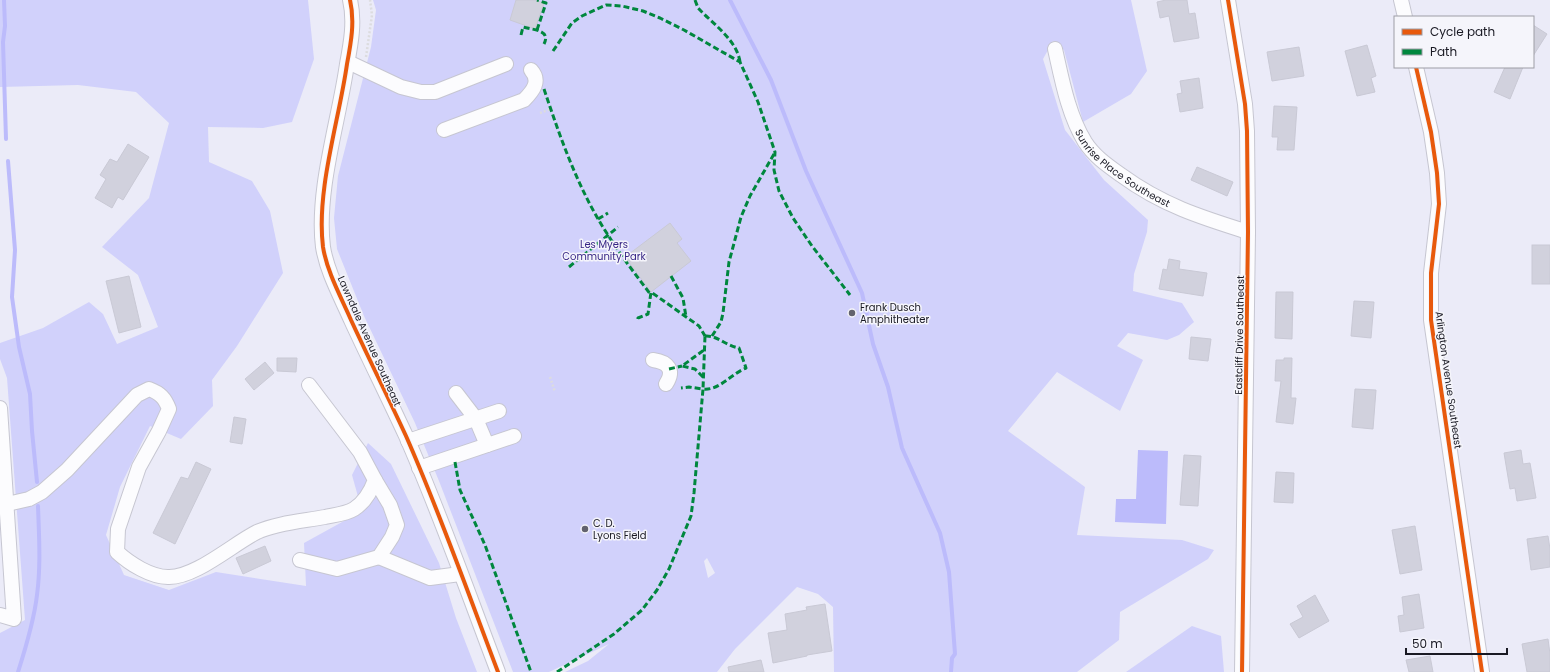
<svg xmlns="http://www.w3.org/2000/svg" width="1550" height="672" font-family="Poppins,sans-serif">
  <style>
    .green { fill: #d1d1fb; fill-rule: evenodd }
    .water { fill: #bcbbfb }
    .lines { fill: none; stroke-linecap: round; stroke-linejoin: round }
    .stream { stroke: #bcbbfb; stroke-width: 4 }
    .building { fill: #d1d1dd; stroke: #c9c9d5 }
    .minor-casing { stroke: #c6c6d1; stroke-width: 16 }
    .path { stroke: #dcdcdf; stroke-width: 2.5; stroke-dasharray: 2 2; stroke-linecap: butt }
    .minor { stroke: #fcfcfe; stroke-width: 14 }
    .quiet { stroke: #00873e; stroke-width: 3; stroke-dasharray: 6 3; stroke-linecap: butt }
    .cycleway-casing { stroke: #f5f5fb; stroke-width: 6 }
    .cycleway { stroke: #e8590c; stroke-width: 4 }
    .poi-dot { fill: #62626e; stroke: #f5f5fb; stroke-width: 1.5 }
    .labels { text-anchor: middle; stroke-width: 3; stroke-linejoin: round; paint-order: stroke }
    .street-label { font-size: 10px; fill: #191923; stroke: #f5f5fb }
    .park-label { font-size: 10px; fill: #372585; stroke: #f5f5fb }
    .poi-label { font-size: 10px; fill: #191923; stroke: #f5f5fb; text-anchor: start }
  </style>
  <rect width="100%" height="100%" fill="#ebebf8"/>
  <g class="green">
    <path d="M0 0H308L314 59 292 122 263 128 208 127 209 162 252 181 270 211 283 273 237 346 212 380 213 406 181 439 150 426 120 487 106 535 124 575 169 590 216 572 306 586 304 543 362 511 352 475 368 443 391 464 439 563 456 618 477 672H0V633L25 620 7 378 0 359V343L43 328 89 302 103 314 117 344 158 327 138 275 102 247 149 198 169 123 136 92 78 85 0 87Z"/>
    <path d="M373 0H1131L1147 71 1131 94 1083 122 1064 50 1053 41 1043 59 1065 130 1104 180 1148 220 1147 232 1134 274 1133 291 1182 303 1194 322 1179 335 1167 340 1128 333 1117 346 1143 360 1120 411 1057 372 1008 431 1085 487 1077 535 1182 540 1214 550 1208 559 1120 612 1119 640 1077 672H834L833 607 818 594 797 587 735 649 717 672H565L588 661 609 644 549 672H513L439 481 415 423 364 316 337 249 334 218 338 176 371 47 376 10ZM707 558 715 573 708 578 704 561Z"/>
    <path d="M1192 626 1221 636 1224 672H1126Z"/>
  </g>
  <path class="water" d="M1138 450 1168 451 1166 524 1115 522 1116 499H1136Z"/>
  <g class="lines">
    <g class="stream">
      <path d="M4 0 5 26 3 42 6 139"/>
      <path d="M730 0 771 80 806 171 862 293 873 344 888 387 902 448 940 533 949 572 955 654 952 658 951 672"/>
      <path d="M8 161 15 250 12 297 19 347 30 394 32 431 37 482"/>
      <path d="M18 672C26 647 34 621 37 595 41 565 39 536 38 506"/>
    </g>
  </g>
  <g class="building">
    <path d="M516 0H534L544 3 535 29 510 20Z"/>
    <path d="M1166 0H1187L1189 14 1195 13 1199 38 1174 42 1169 16 1160 18 1157 2Z"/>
    <path d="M1533 25 1547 34 1533 56Z"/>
    <path d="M1367 45 1376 76 1371 78 1375 92 1357 96 1345 51Z"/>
    <path d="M1299 47 1304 76 1272 81 1267 52Z"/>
    <path d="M1505 67H1523L1510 99 1494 92Z"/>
    <path d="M1199 78 1203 108 1180 112 1177 94 1182 93 1180 81Z"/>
    <path d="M1274 106 1297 107 1294 150H1277L1278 137H1272Z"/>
    <path d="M128 144 149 157 123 200 118 197 112 208 95 198 106 179 100 175 110 159 117 162Z"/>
    <path d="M1197 167 1233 182 1227 196 1191 180Z"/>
    <path d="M670 223 682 239 677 243 691 261 651 292 625 257Z"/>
    <rect x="1532" y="245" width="18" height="39"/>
    <path d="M1169 259 1180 261 1179 269 1207 273 1203 296 1159 289 1163 269 1167 270Z"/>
    <path d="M129 276 141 327 119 333 106 281Z"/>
    <path d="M1276 292H1293L1292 339 1275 338Z"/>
    <path d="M1354 301 1374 302 1371 338 1351 336Z"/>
    <path d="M1191 337 1211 339 1208 361 1189 359Z"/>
    <path d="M277 358H297L296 372 277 371Z"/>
    <path d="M1284 358H1292L1291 398H1296L1293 424 1276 422 1281 381H1275L1276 360H1284Z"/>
    <path d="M265 362 274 373 254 390 245 379Z"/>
    <path d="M1355 389 1376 390 1373 429 1352 427Z"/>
    <path d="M234 417 246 419 242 444 230 442Z"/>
    <path d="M1521 450 1523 464 1530 463 1536 498 1517 501 1515 488 1510 489 1504 453Z"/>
    <path d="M1184 455 1201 456 1198 506 1180 505Z"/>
    <path d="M196 462 211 469 175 544 153 533 181 477 188 479Z"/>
    <path d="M1276 472 1294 473 1293 503 1274 502Z"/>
    <path d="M1415 526 1422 570 1400 574 1392 530Z"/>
    <path d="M1548 536 1550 549V567L1531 570 1527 539Z"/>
    <path d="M265 546 271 561 243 574 236 558Z"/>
    <path d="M1419 594 1424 628 1400 632 1398 616 1404 615 1402 597Z"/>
    <path d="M1315 595 1329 621 1299 638 1290 624 1303 617 1297 606Z"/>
    <path d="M825 604 832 651 807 655V656L773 663 768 633 787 630 785 614 807 610 806 607Z"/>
    <path d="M1548 639 1550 654V672H1527L1522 644Z"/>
    <path d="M1430 656 1433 672H1409L1406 660Z"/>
    <path d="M761 660 764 672H729L728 667Z"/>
  </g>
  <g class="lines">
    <defs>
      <g id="minor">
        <path d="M350 0C355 21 351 43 347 64 339 121 316 190 323 247 327 272 341 297 351 320 369 359 388 397 406 436 440 513 468 593 498 672"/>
        <path d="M1228 0 1245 104 1247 131 1248 232 1242 672"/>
        <path d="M1401 0 1405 17"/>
        <path id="s1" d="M1055 49C1062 80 1068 114 1085 142 1094 156 1107 165 1121 175 1162 205 1200 217 1248 232"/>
        <path d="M348 62 401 87 421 92H435L506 64"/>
        <path d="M1416 67 1431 132 1437 173 1439 204 1431 273V320L1482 672"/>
        <path d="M444 130 524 100C533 91 541 81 531 70"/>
        <path d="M653 360C668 362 675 370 666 384"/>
        <path d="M456 393 476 419 487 445"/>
        <path d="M0 408 14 619 0 615"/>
        <path d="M408 441 499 411"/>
        <path d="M419 468 514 436"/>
        <path d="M7 504 29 499 42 492 67 470 137 395 149 389C160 393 165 398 169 409L159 431 139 467 118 529 117 552C130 564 151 577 168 577 195 578 233 544 257 532 277 523 304 521 325 517 334 515 346 514 354 509 365 502 371 491 375 480L360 452 309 385"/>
        <path d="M379 557 430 578 460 574"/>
        <path d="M300 560 337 569 379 557 392 537 397 525 390 505 375 480"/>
      </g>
    </defs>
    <use href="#minor" class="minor-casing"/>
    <g class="path">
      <path d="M366 57 372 15 370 0"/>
      <path d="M540 113 551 109"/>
      <path d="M550 377 555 392"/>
    </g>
    <use href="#minor" class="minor"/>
    <g class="quiet">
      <path d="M695 0 698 8C713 24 737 40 740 62"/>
      <path d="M537 30 546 3 537 0"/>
      <path d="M521 35 523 27C534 30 551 30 544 44"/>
      <path d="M553 51 572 23 582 16 606 5 622 6 643 11 660 18 684 30 740 62 758 102 775 152 774 170 779 191 793 218 812 246 850 295"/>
      <path d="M544 89C561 140 579 191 608 235 621 256 636 275 651 295"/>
      <path d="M598 219 608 213"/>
      <path d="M569 267 618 227"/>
      <path d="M671 276 683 298 686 317"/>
      <path d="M638 319V318L648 314 651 292 699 326 705 336"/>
      <path d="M705 336C717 335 726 346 739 348L746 368C731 374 719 391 703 389Z"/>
      <path d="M712 336 721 322 723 313 729 262 741 217 750 196 774 154"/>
      <path d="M669 369 682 366"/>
      <path d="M703 377 695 369 682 366 704 350"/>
      <path d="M455 462 460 490 485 545 531 672"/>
      <path d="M557 672 614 634 642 610 657 590 669 569 691 516 694 493 703 389 689 387 681 388"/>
    </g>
    <defs>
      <g id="cycleway">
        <path d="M350 0C355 21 351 43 347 64 339 121 316 190 323 247 327 272 341 297 351 320 369 359 388 397 406 436 440 513 468 593 498 672"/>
        <path d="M1228 0 1245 104 1247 131 1248 232 1242 672"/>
        <path d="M1416 67 1431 132 1437 173 1439 204 1431 273V320L1482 672"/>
      </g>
    </defs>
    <use href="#cycleway" class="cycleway-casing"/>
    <use href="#cycleway" class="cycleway"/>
  </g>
  <g class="poi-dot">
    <circle cx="852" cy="313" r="4"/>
    <circle cx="585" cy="529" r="4"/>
  </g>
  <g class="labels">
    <g class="street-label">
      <text dy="4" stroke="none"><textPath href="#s1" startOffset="144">Sunrise Place Southeast</textPath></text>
      <text transform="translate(1239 335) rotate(-89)" y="4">Eastcliff Drive Southeast</text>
      <text transform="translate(370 341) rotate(66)" y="4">Lawndale Avenue Southeast</text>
      <text transform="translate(1449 380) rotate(82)" y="4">Arlington Avenue Southeast</text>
    </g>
    <g class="park-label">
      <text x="604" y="248">Les Myers<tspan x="604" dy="12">Community Park</tspan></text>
    </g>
    <g class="poi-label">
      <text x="860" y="311">Frank Dusch<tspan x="860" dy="12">Amphitheater</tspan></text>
      <text x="593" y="527">C. D.<tspan x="593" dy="12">Lyons Field</tspan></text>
    </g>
  </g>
  <rect x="1394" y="16" width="140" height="52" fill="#f5f5fb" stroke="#9d9da5"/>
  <rect x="1402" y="29" width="20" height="6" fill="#e8590c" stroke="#9d9da5"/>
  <text x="1430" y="36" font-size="12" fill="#191923">Cycle path</text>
  <rect x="1402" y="49" width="20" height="6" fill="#00873e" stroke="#9d9da5"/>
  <text x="1430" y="56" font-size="12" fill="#191923">Path</text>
  <path d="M1406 648v6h101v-6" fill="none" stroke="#191923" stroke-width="2"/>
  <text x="1412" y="648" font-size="12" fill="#191923" stroke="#f5f5fb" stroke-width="3" paint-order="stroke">50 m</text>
</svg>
